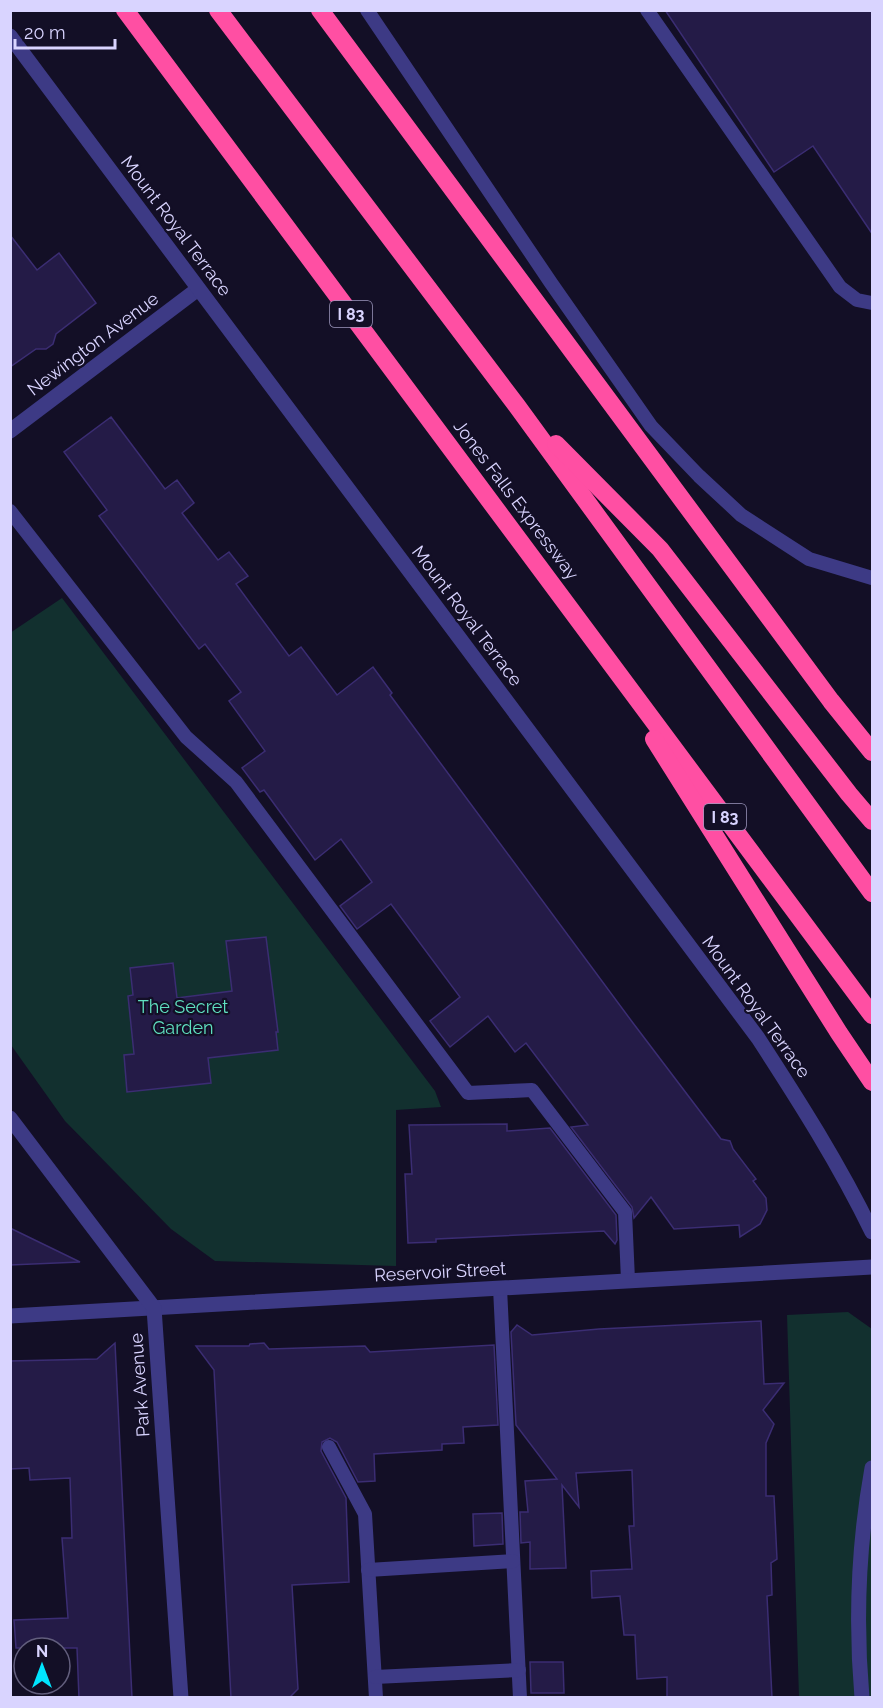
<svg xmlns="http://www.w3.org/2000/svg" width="883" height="1708" font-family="Raleway,sans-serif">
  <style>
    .green { fill: #12302f }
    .building { fill: #241b47; stroke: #3b2d73; stroke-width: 1.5 }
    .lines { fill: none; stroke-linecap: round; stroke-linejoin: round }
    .service { stroke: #3d3a85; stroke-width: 14 }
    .minor { stroke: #3d3a85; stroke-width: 15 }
    .tertiary { stroke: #3d3a85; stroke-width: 15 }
    .motorway { stroke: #ff4fa3; stroke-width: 18 }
    .labels { text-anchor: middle; stroke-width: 4.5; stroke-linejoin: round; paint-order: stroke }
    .shield { fill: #130f26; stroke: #9e99be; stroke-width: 1.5 }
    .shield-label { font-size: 16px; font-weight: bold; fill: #d9d4ff }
    .street-label { font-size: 18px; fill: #d9d4ff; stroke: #130f26 }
    .park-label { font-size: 18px; fill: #5fe0c0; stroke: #130f26 }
  </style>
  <rect width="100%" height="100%" fill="#130f26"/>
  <g class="green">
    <path d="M62 598 435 1091 441 1107 396 1110V1266L215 1261 171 1229 65 1121 11 1045 10 633Z"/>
    <path d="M848 1312 872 1329V1697H799L787 1315Z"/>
  </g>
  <g class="building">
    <path d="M665 10H873V235L813 146 774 172Z"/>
    <path d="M10 235 37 270 59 253 96 303 56 334 53 344 46 349H36L10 367Z"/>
    <path d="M111 417 165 489 177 480 194 503 182 513 218 560 229 552 248 576 236 584 289 656 301 647 337 695 373 667 392 693 390 695 633 1023 721 1139 730 1141 733 1149 756 1179 753 1181 766 1198 767 1210 760 1224 740 1237 739 1225 674 1229 651 1197 634 1218 632 1207 571 1127 588 1125 526 1043 515 1052 488 1016 450 1047 430 1021 460 997 391 904 357 929 340 906 372 882 341 839 315 860 264 790 260 792 242 768 265 751 229 701 241 692 205 644 199 649 99 516 107 510 64 452Z"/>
    <path d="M266 937 278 1032H276L278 1050 208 1058 211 1083 127 1092 124 1055 134 1054 128 996 133 995 130 968 173 963 177 998 232 991 226 941Z"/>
    <path d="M507 1124V1131L550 1128 616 1215 617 1240 615 1244 604 1231 436 1239V1242L408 1243 405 1174H412L409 1125Z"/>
    <path d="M10 1228 80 1262 10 1265Z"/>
    <path d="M761 1321 764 1384 784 1383 763 1410 774 1424 766 1443V1496H774L777 1559 771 1563 772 1595 767 1596 772 1698H667V1677L637 1679 635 1635H624L620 1596 592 1598 591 1571 632 1569 629 1526H634L632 1470 576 1473 579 1507 562 1485 566 1568 530 1569V1542L521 1543 520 1512H528L525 1481 557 1479 516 1425 511 1332 517 1325 532 1335 599 1329Z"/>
    <path d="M115 1343 132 1698H79L77 1648H16L14 1620 68 1618 62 1538H72L70 1478 30 1480 29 1468 10 1469V1361L97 1359Z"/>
    <path d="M264 1343 269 1349 365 1346 370 1352 494 1345 498 1425 463 1427 464 1443 442 1444V1450L374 1454 375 1481 358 1482 337 1442 330 1438 322 1442 321 1451 346 1498 349 1582 292 1585 298 1689 289 1698H231L214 1370 196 1346H249L250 1344Z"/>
    <path d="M502 1513 503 1544 474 1546 473 1514Z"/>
    <path d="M530 1662H563L564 1693H531Z"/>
  </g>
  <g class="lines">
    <g class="service">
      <path d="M367 10 551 283 651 426 699 476 741 515 809 559 872 578"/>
      <path d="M647 10 840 287 857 300 872 303"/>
      <path d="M10 511 186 737 236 782 468 1093 532 1090 625 1212 628 1280"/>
      <path d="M500 1288 520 1698"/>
      <path d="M329 1447 365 1514 376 1698"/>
      <path d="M368 1570 513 1561"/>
      <path d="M375 1677 519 1670"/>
    </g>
    <g class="minor">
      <path d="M10 431 198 289"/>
      <path d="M10 1316 872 1267"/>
      <path d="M862 1698C855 1618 858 1546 872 1468"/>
    </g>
    <g class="tertiary">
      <path d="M10 36 758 1038C799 1101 839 1164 872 1232"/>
      <path d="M10 1118 154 1308 181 1698"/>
    </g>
    <g class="motorway">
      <path d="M125 10 872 1015"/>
      <path d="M218 10 517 406 872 893"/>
      <path d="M320 10 831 701 872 752"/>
      <path d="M556 444 660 549 849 794 872 821"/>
      <path d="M654 739 839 1033 872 1082"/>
    </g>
  </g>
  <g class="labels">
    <g class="shield">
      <rect x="330" y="301" width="42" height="26" rx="4.5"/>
      <rect x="704" y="804" width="42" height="26" rx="4.5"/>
    </g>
    <g class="shield-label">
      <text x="351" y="320">I 83</text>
      <text x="725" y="823">I 83</text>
    </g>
    <g class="street-label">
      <text transform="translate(176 226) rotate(53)" y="6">Mount Royal Terrace</text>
      <text transform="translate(93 344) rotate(-37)" y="6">Newington Avenue</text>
      <text transform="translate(516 500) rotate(53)" y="6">Jones Falls Expressway</text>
      <text transform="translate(467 616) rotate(53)" y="6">Mount Royal Terrace</text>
      <text transform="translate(756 1007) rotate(54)" y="6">Mount Royal Terrace</text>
      <text transform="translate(440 1272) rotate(-3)" y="6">Reservoir Street</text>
      <text transform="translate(140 1385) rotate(-94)" y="6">Park Avenue</text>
    </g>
    <g class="park-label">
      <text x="183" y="1013">The Secret<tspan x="183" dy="21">Garden</tspan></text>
    </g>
  </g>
  <rect width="883" height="1708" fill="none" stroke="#d9d4ff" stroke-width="24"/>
  <g transform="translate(42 1666)"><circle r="28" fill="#130f26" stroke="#625e7d" stroke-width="1.5"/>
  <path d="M0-4.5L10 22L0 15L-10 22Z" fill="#00e5ff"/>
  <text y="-9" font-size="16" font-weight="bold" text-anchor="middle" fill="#d9d4ff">N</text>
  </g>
  <path d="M15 39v9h100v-9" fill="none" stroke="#d9d4ff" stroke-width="3"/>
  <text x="24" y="39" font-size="18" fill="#d9d4ff" stroke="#130f26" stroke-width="4.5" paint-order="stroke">20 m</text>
</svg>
